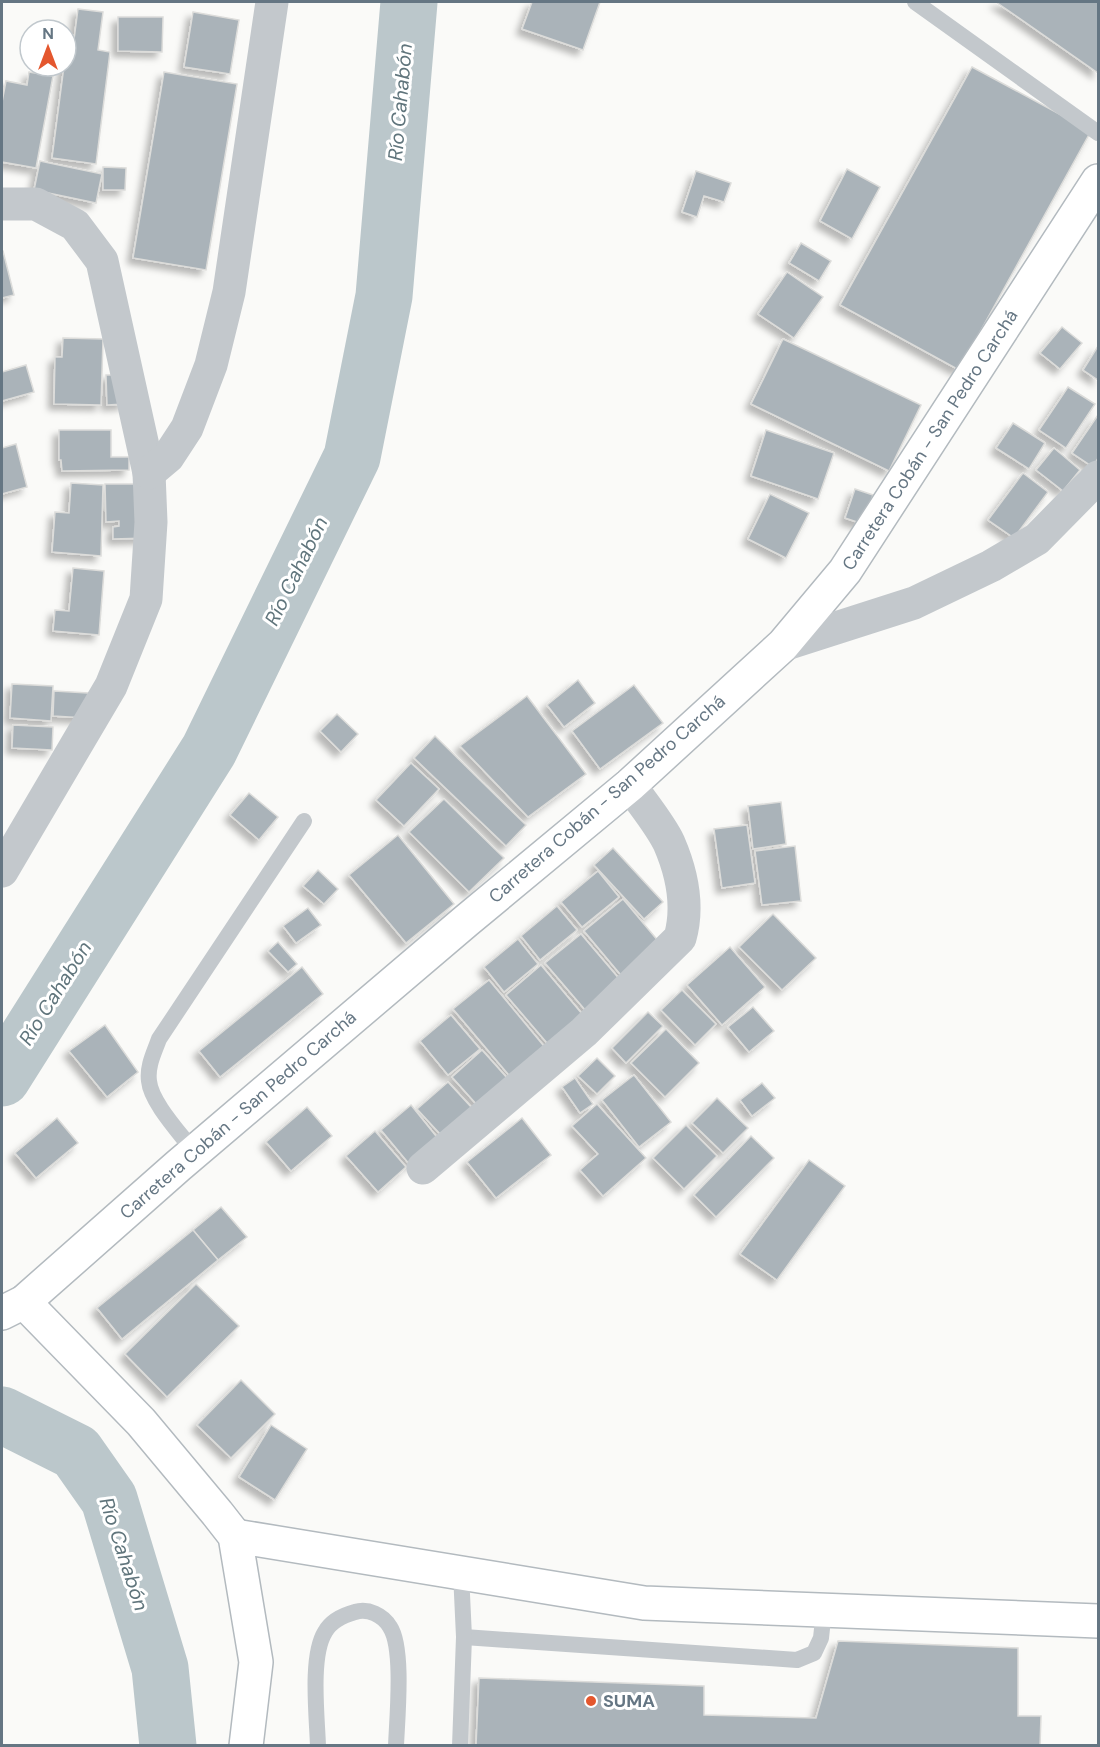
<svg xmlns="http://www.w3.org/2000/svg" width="1100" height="1747" font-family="'DM Sans',sans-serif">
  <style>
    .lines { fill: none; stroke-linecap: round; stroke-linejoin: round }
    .river { stroke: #bbc7cb; stroke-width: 57 }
    .building { fill: #aab3b9; stroke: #dcdcda; stroke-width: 1.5; filter: url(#shadow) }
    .secondary-casing { stroke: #b3babf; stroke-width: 36 }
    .lane { stroke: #c3c8cc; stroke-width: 16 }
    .street { stroke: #c3c8cc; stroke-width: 33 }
    .secondary { stroke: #fff; stroke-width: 33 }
    .poi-dot { fill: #e4572e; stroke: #fff; stroke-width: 2 }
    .labels { text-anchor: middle; stroke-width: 6; stroke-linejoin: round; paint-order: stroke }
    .street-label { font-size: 18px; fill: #657683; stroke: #fff }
    .poi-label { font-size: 18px; font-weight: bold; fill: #657683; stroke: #fff; text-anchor: start }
    .water-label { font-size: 20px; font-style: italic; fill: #60757c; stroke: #fff }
  </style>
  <defs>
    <filter id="shadow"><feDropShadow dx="-5.5" dy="5.5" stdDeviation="3" flood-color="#0004"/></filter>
  </defs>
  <rect width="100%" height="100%" fill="#fafaf8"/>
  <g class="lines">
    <g class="river">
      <path d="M2 1078 209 750 352 457 384 296 409 2"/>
      <path d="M2 1415 76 1452 109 1499 160 1668 168 1746"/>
    </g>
  </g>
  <g class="building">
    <path d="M532 2H600L583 50 522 29Z"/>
    <path d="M996 2H1098V73Z"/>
    <path d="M78 9 103 12 98 50 110 52 96 164 52 158 64 66H66V46L73 47Z"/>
    <path d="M193 12 239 20 230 74 184 67Z"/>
    <path d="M118 17H163L162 52 118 51Z"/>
    <path d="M972 67 1091 131 959 370 840 305Z"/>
    <path d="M29 72 53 76 36 168 2 162V102L6 81 27 85Z"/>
    <path d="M164 72 237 84 206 270 133 258Z"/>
    <path d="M40 161 102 174 96 203 34 190Z"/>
    <path d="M103 167 126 168 125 190H103Z"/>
    <path d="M847 169 880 187 852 239 820 221Z"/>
    <path d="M696 171 731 183 724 202 704 196 697 217 682 212Z"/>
    <path d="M801 243 831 261 819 281 789 263Z"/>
    <path d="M2 251H3L14 295 2 298Z"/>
    <path d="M787 272 823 297 794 338 758 314Z"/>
    <path d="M1062 327 1082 343 1060 369 1040 353Z"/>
    <path d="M63 338 103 339 101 405 54 404 55 357H62Z"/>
    <path d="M783 339 921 405 889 471 751 404Z"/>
    <path d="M1098 346V380L1083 370Z"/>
    <path d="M26 365 34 392 2 401V372Z"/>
    <path d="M106 375H123L125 404 107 405Z"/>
    <path d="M1068 387 1095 404 1066 448 1039 430Z"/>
    <path d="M1098 415V458L1093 467 1072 453Z"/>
    <path d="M1013 423 1045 443 1029 469 996 448Z"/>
    <path d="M59 430H111V457H129V470L62 471 61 460H59Z"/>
    <path d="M766 430 834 453 818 499 751 476Z"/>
    <path d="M16 444 27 487 2 494V448Z"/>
    <path d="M1054 448 1080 470 1063 491 1036 470Z"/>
    <path d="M1023 473 1048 492 1014 538 988 520Z"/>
    <path d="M71 483 103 485 101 556 52 552 55 512 69 513Z"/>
    <path d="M105 484H134L148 538 113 539V527L119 526V521L106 522Z"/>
    <path d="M855 489 873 495 863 524 845 518Z"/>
    <path d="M770 494 809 513 786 558 748 539Z"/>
    <path d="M73 568 104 571 99 635 53 631 55 610 69 611Z"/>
    <path d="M578 680 595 703 564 727 547 705Z"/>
    <path d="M12 684 53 686 51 721 10 718Z"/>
    <path d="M634 685 663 723 600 769 572 731Z"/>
    <path d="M54 691 88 693 86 718 53 716Z"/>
    <path d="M527 696 586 774 528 817 460 746Z"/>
    <path d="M337 714 358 734 341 752 320 731Z"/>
    <path d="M13 725 53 727 52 750 12 748Z"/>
    <path d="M435 736 526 825 506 846 414 758Z"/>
    <path d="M411 763 439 789 404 826 376 800Z"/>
    <path d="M249 793 278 817 259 840 230 815Z"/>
    <path d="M444 799 504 858 469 892 409 832Z"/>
    <path d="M781 802 786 844 753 849 748 806Z"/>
    <path d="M747 825 755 883 722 888 714 829Z"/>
    <path d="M398 835 454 904 406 943 349 875Z"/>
    <path d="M795 846 801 901 762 905 755 851Z"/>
    <path d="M613 848 663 902 644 919 594 865Z"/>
    <path d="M318 870 338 889 324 904 303 886Z"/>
    <path d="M598 871 619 897 582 927 561 902Z"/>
    <path d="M623 899 664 948 625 980 584 931Z"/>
    <path d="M557 906 577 930 540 960 521 936Z"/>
    <path d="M308 908 321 925 296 943 283 926Z"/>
    <path d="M773 914 816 958 782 990 739 947Z"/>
    <path d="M581 934 627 988 592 1018 545 963Z"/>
    <path d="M518 939 538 964 504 992 484 967Z"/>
    <path d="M278 942 297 964 288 972 268 951Z"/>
    <path d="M730 947 765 987 722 1025 687 985Z"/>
    <path d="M541 965 588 1021 553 1050 506 995Z"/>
    <path d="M302 967 323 994 220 1077 199 1051Z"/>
    <path d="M489 980 548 1051 513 1080 453 1009Z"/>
    <path d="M682 990 716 1024 695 1045 661 1010Z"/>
    <path d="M753 1007 774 1031 749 1052 728 1027Z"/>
    <path d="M648 1012 663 1026 626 1063 612 1048Z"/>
    <path d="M451 1015 480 1049 448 1075 420 1041Z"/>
    <path d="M105 1025 138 1072 107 1097 69 1051Z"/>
    <path d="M666 1029 699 1063 665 1097 631 1063Z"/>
    <path d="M482 1050 508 1079 478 1106 452 1077Z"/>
    <path d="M597 1058 615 1076 597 1094 578 1076Z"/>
    <path d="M634 1075 671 1122 639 1147 602 1100Z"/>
    <path d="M575 1078 593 1104 580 1113 562 1087Z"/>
    <path d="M448 1082 472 1108 441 1135 417 1109Z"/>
    <path d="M762 1083 775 1098 752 1116 740 1100Z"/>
    <path d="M717 1098 748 1128 723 1153 692 1123Z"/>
    <path d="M597 1104 646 1158 603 1196 580 1170 598 1154 572 1126Z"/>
    <path d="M411 1105 440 1141 410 1165 381 1130Z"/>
    <path d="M307 1107 332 1136 291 1171 266 1142Z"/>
    <path d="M57 1118 78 1143 36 1178 15 1153Z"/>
    <path d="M522 1118 551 1155 496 1198 467 1162Z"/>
    <path d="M686 1125 717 1156 684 1189 653 1158Z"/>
    <path d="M375 1131 406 1167 378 1192 346 1156Z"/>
    <path d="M751 1136 774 1158 716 1217 694 1195Z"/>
    <path d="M809 1160 845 1186 777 1280 740 1254Z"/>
    <path d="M221 1207 247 1237 218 1260 193 1230Z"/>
    <path d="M193 1230 218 1260 122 1339 97 1308Z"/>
    <path d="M196 1284 239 1326 167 1397 125 1354Z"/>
    <path d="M241 1380 275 1414 231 1458 197 1425Z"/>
    <path d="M271 1425 307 1449 275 1500 239 1477Z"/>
    <path d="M838 1641 1018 1648V1716H1041L1040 1746H476L479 1678 704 1686V1715L816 1718Z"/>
  </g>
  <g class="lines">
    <defs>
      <g id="secondary">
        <path d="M24 1302 141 1422 217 1513 235 1536 256 1662 246 1746"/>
        <path d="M2 1313 24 1302 178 1166 466 921 630 785 783 645 845 571 1098 181"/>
        <path d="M235 1536 644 1603 1098 1621"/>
      </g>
    </defs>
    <use href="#secondary" class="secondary-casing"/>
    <g class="lane">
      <path d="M915 2 1098 133"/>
      <path d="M195 1153C182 1135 151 1103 149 1081 147 1066 154 1053 159 1039L304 821"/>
      <path d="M464 1637 797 1660 814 1653 821 1638 824 1610"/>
      <path d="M318 1746C317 1716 310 1656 325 1632 331 1621 344 1615 355 1612 368 1608 383 1615 390 1627 404 1648 397 1719 396 1746"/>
      <path d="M460 1746 464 1637 461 1573"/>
    </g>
    <g class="street">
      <path d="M2 204H36L75 225 102 261 149 473 151 522 146 599 111 686 2 871"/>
      <path d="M149 473 168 457 187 428 211 365 229 292 272 2"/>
      <path d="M783 645 914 603 991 566 1037 539 1098 477"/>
      <path d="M423 1168 584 1032 680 938C689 906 682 873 669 843 660 824 642 803 630 785"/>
    </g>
    <use href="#secondary" class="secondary"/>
  </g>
  <circle class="poi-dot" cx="591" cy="1701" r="6"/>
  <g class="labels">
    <g class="street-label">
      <text transform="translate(930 440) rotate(-57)" y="6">Carretera Cobán - San Pedro Carchá</text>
      <text transform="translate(607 799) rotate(-41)" y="6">Carretera Cobán - San Pedro Carchá</text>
      <text transform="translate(238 1115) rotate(-41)" y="6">Carretera Cobán - San Pedro Carchá</text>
    </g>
    <g class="poi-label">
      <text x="603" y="1707">SUMA</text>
    </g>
    <g class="water-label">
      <text transform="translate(400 102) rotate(-85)" y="7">Río Cahabón</text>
      <text transform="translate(296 571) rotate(-64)" y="7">Río Cahabón</text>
      <text transform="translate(55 993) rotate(-58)" y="7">Río Cahabón</text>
      <text transform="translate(124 1554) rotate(72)" y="7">Río Cahabón</text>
    </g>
  </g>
  <rect width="1100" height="1747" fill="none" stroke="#657683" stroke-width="6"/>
  <g transform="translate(48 48)"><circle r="28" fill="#ffffff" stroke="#c1c8cd" stroke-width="1.5"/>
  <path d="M0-4.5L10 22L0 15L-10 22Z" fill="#e4572e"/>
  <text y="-9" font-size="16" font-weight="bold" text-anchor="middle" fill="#657683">N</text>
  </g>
</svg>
